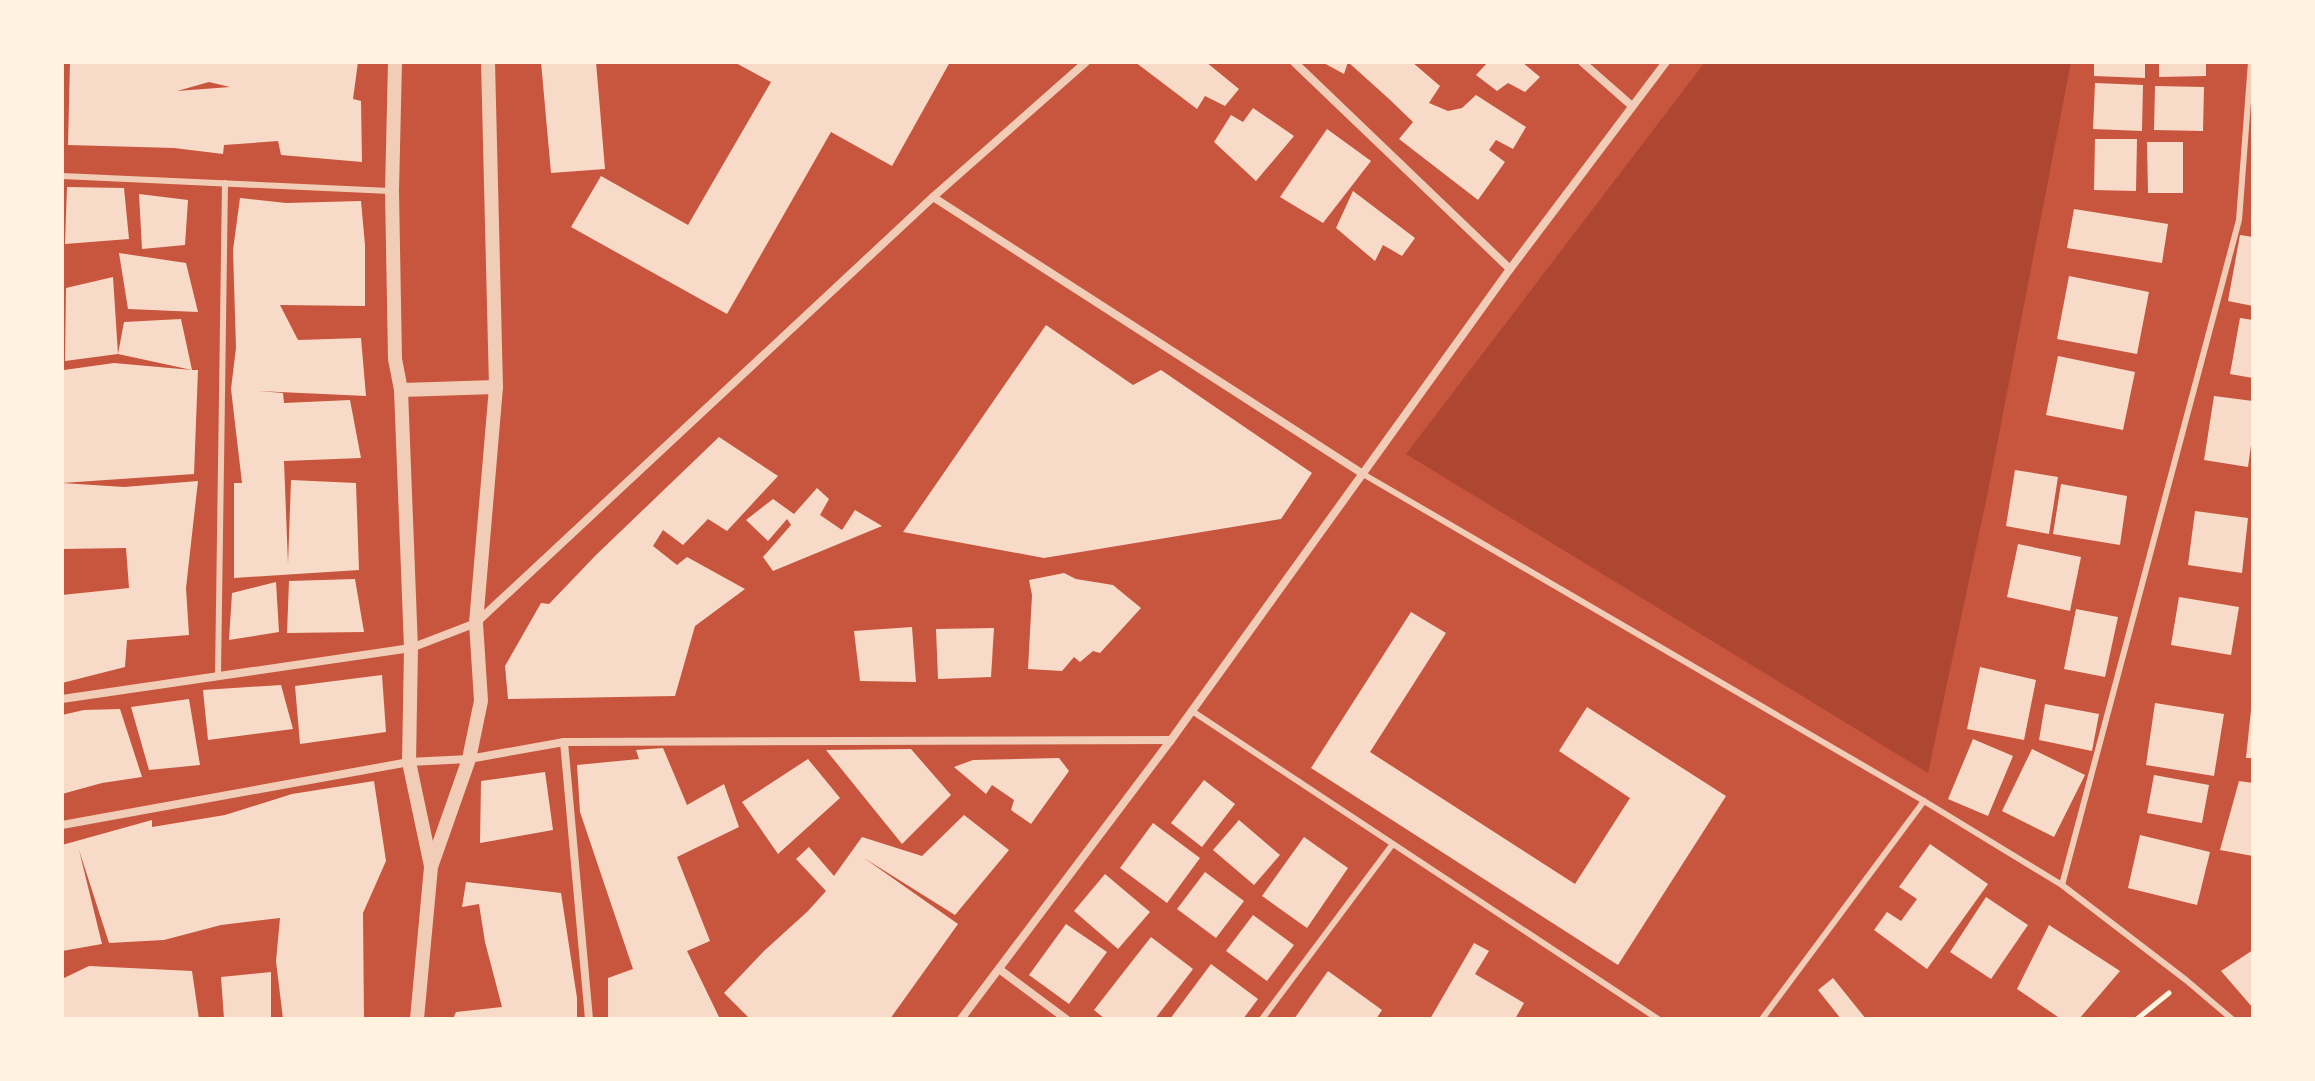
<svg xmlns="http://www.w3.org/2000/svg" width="2315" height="1081" font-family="'PT Sans Narrow',sans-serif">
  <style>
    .green { fill: #ae4732 }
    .building { fill: #f7dbc8; fill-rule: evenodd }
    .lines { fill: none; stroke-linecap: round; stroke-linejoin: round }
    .path { stroke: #fff3e0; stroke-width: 5 }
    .service { stroke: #f1ccb7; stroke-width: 6 }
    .minor { stroke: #f1ccb7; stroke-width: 8 }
    .tertiary { stroke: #f1ccb7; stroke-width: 14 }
  </style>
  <rect width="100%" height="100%" fill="#c8553d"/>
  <path class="green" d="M1705 62H2071L1987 496 1928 773 1406 454Z"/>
  <g class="building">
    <path d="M70 62H358L353 99 361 101 362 162 281 155 278 141 224 145 223 154 174 148 68 145ZM209 82 230 87 177 91Z"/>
    <path d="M541 62H596L605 169 551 173Z"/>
    <path d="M734 62H950L892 166 831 132 727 314 571 227 601 176 688 225 771 82Z"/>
    <path d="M1135 62H1206L1239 89 1225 106 1205 96 1197 109Z"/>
    <path d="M1322 62H1412L1440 86 1429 103 1448 111 1462 108 1476 95 1526 127 1513 149 1496 140 1489 150 1505 162 1478 200 1399 139 1413 122 1388 98 1348 62 1344 74Z"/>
    <path d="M1488 62H1522L1540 77 1525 92 1508 83 1497 91 1476 75Z"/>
    <path d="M2094 62H2145V78L2094 76Z"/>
    <path d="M2159 62H2206V76L2159 77Z"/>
    <path d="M2095 83 2143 85 2142 131 2093 129Z"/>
    <path d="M2155 86 2204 87 2203 131 2154 130Z"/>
    <path d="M1253 108 1294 136 1256 181 1214 142 1231 115 1243 122Z"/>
    <path d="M1327 129 1371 161 1323 223 1280 197Z"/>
    <path d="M2095 139H2137L2136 191 2094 190Z"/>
    <path d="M2147 142H2183V193H2148Z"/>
    <path d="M67 187 124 188 129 239 65 244Z"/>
    <path d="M1353 191 1415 238 1402 256 1383 245 1375 261 1336 228Z"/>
    <path d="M139 194 188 200 185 245 142 249Z"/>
    <path d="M240 198 286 203 361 201 365 245V306L280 305 298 340 361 338 366 396 258 391 283 393 284 403 350 400 361 458 284 461 288 564 291 480 356 483 359 570 234 578V483H242L231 389 236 348 233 250Z"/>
    <path d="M2074 209 2168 224 2162 263 2067 248Z"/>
    <path d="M2240 235 2253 237V306L2228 301Z"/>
    <path d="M119 253 186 263 198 312 128 309Z"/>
    <path d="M2069 276 2149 292 2137 354 2057 339Z"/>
    <path d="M113 277 118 354 65 361 66 288Z"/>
    <path d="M2240 318 2253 320V378L2230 374Z"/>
    <path d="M181 319 192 370H198L194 474 62 483 64 370 114 363 192 370 118 354 124 322Z"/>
    <path d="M1046 325 1133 385 1161 370 1312 473 1281 519 1044 558 903 532Z"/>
    <path d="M2058 356 2135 372 2123 430 2046 415Z"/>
    <path d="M2214 396 2253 401V431L2248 467 2204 460Z"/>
    <path d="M719 437 778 476 727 531 708 519 683 545 663 530 653 546 677 565 687 557 745 589 695 626 675 696 508 699 505 666 541 603 549 604 596 555Z"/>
    <path d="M2015 470 2058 477 2049 534 2006 526Z"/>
    <path d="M198 481 186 588 189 635 127 640 125 667 62 683V595L129 588 126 548 62 549V483L124 487Z"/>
    <path d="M2061 484 2127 496 2120 545 2053 534Z"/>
    <path d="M817 488 829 499 820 515 842 530 855 510 882 526 773 571 763 557 791 525 787 519 768 541 746 520 773 499 794 514Z"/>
    <path d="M2195 511 2248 518 2242 573 2188 565Z"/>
    <path d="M2018 544 2081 557 2070 611 2007 597Z"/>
    <path d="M1064 573 1076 579 1113 585 1141 608 1100 653 1093 651 1080 662 1074 657 1062 671 1028 669 1032 595 1029 580Z"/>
    <path d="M355 579 364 632 287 633 289 581Z"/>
    <path d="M276 582 279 632 229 640 232 593Z"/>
    <path d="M2179 597 2239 607 2231 655 2171 645Z"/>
    <path d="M2076 609 2118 617 2105 677 2064 669Z"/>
    <path d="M1411 612 1446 633 1370 752 1575 884 1630 798 1559 751 1587 707 1726 796 1618 965 1311 768Z"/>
    <path d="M912 627 916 682 860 681 854 631Z"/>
    <path d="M994 628 991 677 938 679 936 629Z"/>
    <path d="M1980 667 2036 680 2024 740 1967 729Z"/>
    <path d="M382 675 386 732 300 744 295 686Z"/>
    <path d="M281 685 293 729 208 740 203 690Z"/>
    <path d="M189 699 200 765 149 770 131 707Z"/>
    <path d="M2155 703 2224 714 2214 776 2146 765Z"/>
    <path d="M2045 704 2099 714 2092 751 2039 740Z"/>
    <path d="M120 709 142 777 102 783 62 794V715L84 710Z"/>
    <path d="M2251 710H2253V758H2246Z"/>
    <path d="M1973 739 2013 756 1988 816 1948 799Z"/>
    <path d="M663 748 687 805 724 784 739 827 677 857 710 941 687 951 720 1019H608V978L633 969 580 812 577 765 639 759 636 750Z"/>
    <path d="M911 749 951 795 902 844 826 750Z"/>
    <path d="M2032 749 2085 775 2054 837 2002 811Z"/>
    <path d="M1059 758 1069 771 1031 824 1011 810 1014 800 992 785 986 794 954 767 973 760Z"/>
    <path d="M808 759 840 798 778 854 742 802Z"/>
    <path d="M545 772 553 830 480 843 481 781Z"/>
    <path d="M2154 775 2209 785 2202 823 2147 813Z"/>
    <path d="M1204 780 1235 804 1202 847 1171 823Z"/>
    <path d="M374 781 386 861 363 913 364 1019H283L276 961 280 918 221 925 164 940 109 943 79 850 102 944 62 951V845L152 820V827L225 815 292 794Z"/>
    <path d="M2239 781 2253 783V856L2220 850Z"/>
    <path d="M964 815 1009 850 955 915 864 858 958 924 890 1019H750L724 993 764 951 808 911 826 891 796 859 809 847 834 876 862 837 922 856Z"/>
    <path d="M1239 820 1280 855 1254 885 1213 850Z"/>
    <path d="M1153 823 1200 858 1167 903 1120 868Z"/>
    <path d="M2140 835 2210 852 2197 905 2128 888Z"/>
    <path d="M1304 837 1348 868 1307 928 1262 896Z"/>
    <path d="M1930 844 1988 884 1927 969 1874 930 1887 912 1901 921 1917 899 1899 887Z"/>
    <path d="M1205 872 1244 901 1216 938 1177 909Z"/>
    <path d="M1105 874 1150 912 1118 949 1074 911Z"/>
    <path d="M466 882 561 893 577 998V1019H453L456 1012 502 1007 485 942 479 904 462 907Z"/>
    <path d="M1986 897 2028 925 1991 979 1950 952Z"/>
    <path d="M1253 915 1294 945 1267 981 1226 951Z"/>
    <path d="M1066 924 1107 952 1069 1004 1029 975Z"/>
    <path d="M2049 925 2120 971 2079 1019H2061L2017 989Z"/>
    <path d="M1151 937 1193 969 1155 1019H1105L1094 1010Z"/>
    <path d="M1474 943 1489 951 1475 974 1524 1003 1515 1019H1430Z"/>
    <path d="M2253 950V1008L2221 971Z"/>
    <path d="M1211 964 1258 999 1243 1019H1170Z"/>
    <path d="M89 966 192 971 199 1019H62V979Z"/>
    <path d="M1328 971 1382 1010 1376 1019H1294Z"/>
    <path d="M271 972V1019H224L221 977Z"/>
    <path d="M1833 978 1866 1019H1841L1818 990Z"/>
  </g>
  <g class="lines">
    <path class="path" d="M2137 1019 2169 993"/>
    <g class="service">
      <path d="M62 176 390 191"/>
      <path d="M1363 474 1924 801 2062 885 2186 980 2232 1019"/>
      <path d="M218 675 225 183"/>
      <path d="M1192 711 1658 1019"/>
      <path d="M2062 885 2239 220 2251 62"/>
      <path d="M1262 1019 1392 845"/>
      <path d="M1762 1019 1924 801"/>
    </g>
    <g class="minor">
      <path d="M1294 62 1510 269"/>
      <path d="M1582 62 1632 106"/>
      <path d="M933 197 1363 474"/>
      <path d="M62 699 411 648 476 623 933 197 1086 62"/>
      <path d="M564 742 589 1019"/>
      <path d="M62 825 409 762 469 759 564 742 1171 740"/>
      <path d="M999 969 1066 1019"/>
      <path d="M961 1019 1171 740 1510 269 1666 62"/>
    </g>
    <g class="tertiary">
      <path d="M395 62 392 191 395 359 401 390 411 648 409 762 431 866"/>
      <path d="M401 390 496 387"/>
      <path d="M417 1019 431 867 469 759 481 701 476 623 496 387 488 62"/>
    </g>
  </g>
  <rect width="2315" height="1081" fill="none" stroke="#fff3e0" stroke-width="128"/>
</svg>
